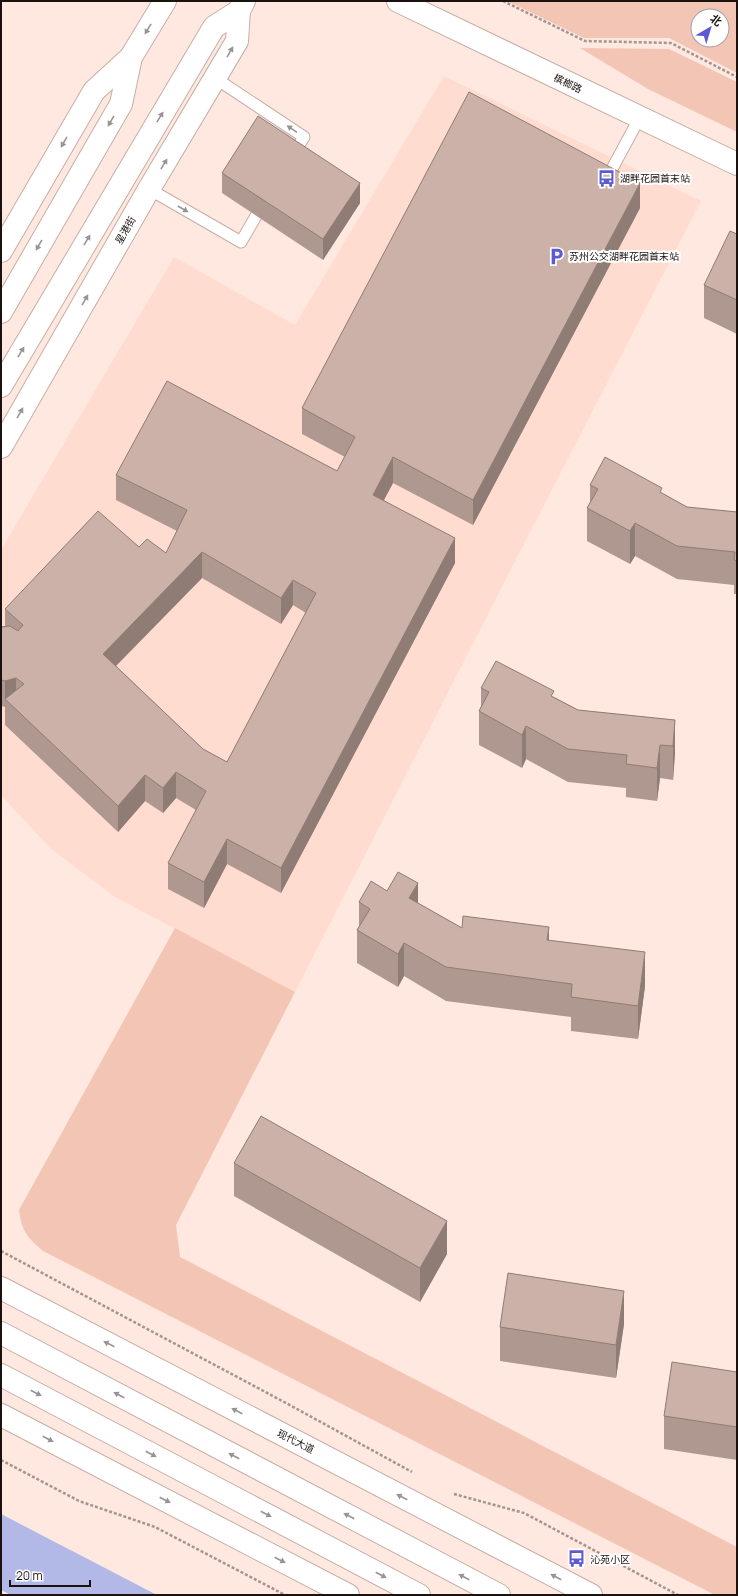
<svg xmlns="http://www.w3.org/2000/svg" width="738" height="1596" font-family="Manrope,'Noto Sans SC',sans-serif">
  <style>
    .built { fill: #ffdccf }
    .green { fill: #f3c5b4; fill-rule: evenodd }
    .water { fill: #b2b9e6 }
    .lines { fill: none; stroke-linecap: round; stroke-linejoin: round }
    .service-casing { stroke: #c7aea4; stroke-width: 13 }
    .secondary-casing { stroke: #c7aea4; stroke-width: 24 }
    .primary-casing { stroke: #c7aea4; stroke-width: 24 }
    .path { stroke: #a5948e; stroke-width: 2.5; stroke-dasharray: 3 2; stroke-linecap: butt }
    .service { stroke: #fff; stroke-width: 11 }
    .secondary { stroke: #fff; stroke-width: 22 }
    .primary { stroke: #fff; stroke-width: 22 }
    .wall { fill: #af9890; fill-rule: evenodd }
    .shaded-wall { fill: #8e7c75 }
    .building { fill: #cbb1a7; stroke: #8e7c75; fill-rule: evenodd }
    .oneway { fill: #989493 }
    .labels { text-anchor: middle; stroke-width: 4; stroke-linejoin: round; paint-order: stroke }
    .street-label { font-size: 10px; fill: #1b120f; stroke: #fff }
    .poi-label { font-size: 10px; fill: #1b120f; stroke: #fff; text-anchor: start }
  </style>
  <rect width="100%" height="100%" fill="#fee8e0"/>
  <path class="built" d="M444 76 701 201 513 565 295 992 115 897 50 848 1 795V550L174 257 295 325Z"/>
  <g class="green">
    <path d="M507 1H737V73L669 38H584ZM698 16H722V40H698Z"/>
    <path d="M580 48 669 49 737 82V132L648 89Z"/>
    <path d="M175 928 295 992 176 1225 180 1257 737 1547V1595L713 1594 43 1251C27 1237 22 1232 19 1210Z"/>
  </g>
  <path class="water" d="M1 1514 157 1595H11L1 1590Z"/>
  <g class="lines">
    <defs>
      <g id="service">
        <path d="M215 78 304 137 292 156"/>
        <path d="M606 180 640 117"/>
        <path d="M149 189 241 242 256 216"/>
      </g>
      <path id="secondary" d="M398 1 737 164"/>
      <g id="primary">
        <path d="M1 251 94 91 131 57 165 1"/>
        <path d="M1 312 121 104 131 57"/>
        <path d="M1 386 214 27 239 11"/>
        <path d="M1 447 149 189 237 41 239 11 244 1"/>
        <path d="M1 1288 591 1595"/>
        <path d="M1 1333 499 1595"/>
        <path d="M1 1375 419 1595"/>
        <path d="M1 1415 348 1595"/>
      </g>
    </defs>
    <use href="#service" class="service-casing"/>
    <use href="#secondary" class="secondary-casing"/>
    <use href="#primary" class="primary-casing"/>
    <g class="path">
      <path d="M503 1 585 41 671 43 737 77"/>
      <path d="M1 1251 286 1403 412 1472"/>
      <path d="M1 1460 79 1501 155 1527 285 1595"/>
      <path d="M454 1494 524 1513 678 1595"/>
    </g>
    <use href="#service" class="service"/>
    <use href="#secondary" class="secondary"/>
    <use href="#primary" class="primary"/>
  </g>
  <g class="wall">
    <path d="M222 173 360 203 323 260 222 193Z"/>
    <path d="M640 208 473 525 393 483 384 500 455 563 281 893 227 864 204 908 168 889V863L196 810 176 798 163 813 145 801 118 832 5 725V707L1 706V627L5 626V609L139 547 166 553 177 531 116 500V475L337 471 345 457 302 434V408ZM202 578 281 624 293 605 306 613 227 762 203 749 116 666Z"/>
    <path d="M737 234V334L704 318V285Z"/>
    <path d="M590 485 662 493 687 507 737 512V594H734V585L677 579 635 556 630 564 587 541V508L590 504Z"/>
    <path d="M481 688 554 697 578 710 675 720V753L673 780 660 778 657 801 626 797V788L568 782 526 759 522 768 479 745V711L481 707Z"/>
    <path d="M387 891 418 903 462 928 549 940 645 986 638 1039 571 1031V1017L446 1001 404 976 398 987 357 963V930L359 927V902Z"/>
    <path d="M234 1163 447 1254 420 1302 234 1196Z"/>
    <path d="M624 1324 616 1378 500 1361V1327Z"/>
    <path d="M737 1372V1460L664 1449V1416Z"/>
  </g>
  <g class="shaded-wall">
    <path d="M360 183V203L323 260V239Z"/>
    <path d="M640 183V208L473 525V500Z"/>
    <path d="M393 457V483L373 520V495Z"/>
    <path d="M635 523V556L630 564V531Z"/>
    <path d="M455 538V563L281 893V868Z"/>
    <path d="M202 552V578L103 679V654Z"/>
    <path d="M293 580V605L281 624V598Z"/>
    <path d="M16 678V703L5 699V707V681Z"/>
    <path d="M675 720V753L673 780V746Z"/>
    <path d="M526 726V759L522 768V735Z"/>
    <path d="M660 745V778L657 801V768Z"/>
    <path d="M176 772V798L163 813V788Z"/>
    <path d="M145 775V801L118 832V806Z"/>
    <path d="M227 839V864L204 908V882Z"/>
    <path d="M418 883V916L409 898Z"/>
    <path d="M549 927V960L547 940Z"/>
    <path d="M404 943V976L398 987V954Z"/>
    <path d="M645 952V986L638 1039V1006Z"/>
    <path d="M447 1221V1254L420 1302V1268Z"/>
    <path d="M624 1291V1324L616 1378V1345Z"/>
  </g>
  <g class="building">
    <path d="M469 92 640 183 473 500 393 457 373 495 455 538 281 868 227 839 204 882 168 863 206 791 176 772 163 788 145 775 118 806 5 699 24 684 16 678 5 681 1 680V627L10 626 18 631 23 625 5 609 98 511 139 547 147 539 166 553 187 510 116 475 167 381 337 471 355 437 302 408ZM202 552 281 598 293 580 316 593 227 762 203 749 103 654Z"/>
    <path d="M258 116 360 183 323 239 222 173Z"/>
    <path d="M730 231 737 234V300L704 285Z"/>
    <path d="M605 457 662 488 660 492 687 507 737 512V561L734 560 735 552 677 546 635 523 630 531 587 508 598 489 590 485Z"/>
    <path d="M496 661 554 691 551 696 578 710 675 720 673 746 660 745 657 768 626 764 627 755 568 749 526 726 522 735 479 711 489 692 481 688Z"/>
    <path d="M398 872 418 883 409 898 462 928 463 916 549 927 547 940 645 952 638 1006 571 997 572 984 446 967 404 943 398 954 357 930 370 909 359 902 371 881 387 891Z"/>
    <path d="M261 1116 447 1221 420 1268 234 1163Z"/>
    <path d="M508 1273 624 1291 616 1345 500 1327Z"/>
    <path d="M672 1362 737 1372V1427L664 1416Z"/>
  </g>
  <defs><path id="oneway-solid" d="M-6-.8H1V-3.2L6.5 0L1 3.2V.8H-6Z"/></defs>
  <g class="oneway">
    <use href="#oneway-solid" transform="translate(148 29) rotate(121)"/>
    <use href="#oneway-solid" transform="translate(230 52) rotate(-60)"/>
    <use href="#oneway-solid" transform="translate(160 117) rotate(-59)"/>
    <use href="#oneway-solid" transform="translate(111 121) rotate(120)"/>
    <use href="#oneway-solid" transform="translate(292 129) rotate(-146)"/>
    <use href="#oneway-solid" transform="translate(64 142) rotate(120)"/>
    <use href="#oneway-solid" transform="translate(164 164) rotate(-59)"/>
    <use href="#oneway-solid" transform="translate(183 209) rotate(30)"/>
    <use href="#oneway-solid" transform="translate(87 240) rotate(-59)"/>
    <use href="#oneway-solid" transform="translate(39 245) rotate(120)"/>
    <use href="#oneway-solid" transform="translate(85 300) rotate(-60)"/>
    <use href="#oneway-solid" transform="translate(21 352) rotate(-59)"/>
    <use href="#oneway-solid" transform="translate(20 413) rotate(-60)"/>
    <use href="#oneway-solid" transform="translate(109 1344) rotate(-153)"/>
    <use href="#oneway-solid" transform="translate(36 1393) rotate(28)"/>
    <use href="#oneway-solid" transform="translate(119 1395) rotate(-152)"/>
    <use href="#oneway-solid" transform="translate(237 1411) rotate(-153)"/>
    <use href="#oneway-solid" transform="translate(48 1439) rotate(28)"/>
    <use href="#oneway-solid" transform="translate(151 1454) rotate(28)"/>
    <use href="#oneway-solid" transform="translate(234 1456) rotate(-152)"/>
    <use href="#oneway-solid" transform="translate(402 1497) rotate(-153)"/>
    <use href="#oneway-solid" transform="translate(165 1500) rotate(27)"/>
    <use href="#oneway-solid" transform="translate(266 1514) rotate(28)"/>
    <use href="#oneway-solid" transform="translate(349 1516) rotate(-152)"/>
    <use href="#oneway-solid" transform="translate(280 1560) rotate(27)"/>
    <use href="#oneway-solid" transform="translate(381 1575) rotate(28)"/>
    <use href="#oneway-solid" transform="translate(464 1577) rotate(-152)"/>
    <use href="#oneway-solid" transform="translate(556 1577) rotate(-152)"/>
  </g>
  <defs>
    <symbol id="bus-bare" viewBox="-9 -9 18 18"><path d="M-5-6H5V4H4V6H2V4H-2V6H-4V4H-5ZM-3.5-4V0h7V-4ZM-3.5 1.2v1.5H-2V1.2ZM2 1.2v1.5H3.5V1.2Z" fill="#5b5bd3" stroke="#fff" stroke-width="2.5" paint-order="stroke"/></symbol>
    <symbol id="parking-bare" viewBox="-9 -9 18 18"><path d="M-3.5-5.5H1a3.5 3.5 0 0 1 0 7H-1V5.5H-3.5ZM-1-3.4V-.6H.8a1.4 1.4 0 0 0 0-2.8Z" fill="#5b5bd3" stroke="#fff" stroke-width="2.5" paint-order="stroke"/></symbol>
  </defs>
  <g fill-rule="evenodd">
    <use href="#bus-bare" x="594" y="166" width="25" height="25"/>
    <use href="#parking-bare" x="544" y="244" width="25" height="25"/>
    <use href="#bus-bare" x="564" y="1546" width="25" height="25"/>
  </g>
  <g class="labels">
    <g class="street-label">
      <text transform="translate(568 83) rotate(26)" y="4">槟榔路</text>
      <text transform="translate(125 230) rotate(-60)" y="4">星港街</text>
      <text transform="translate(296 1441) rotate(27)" y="4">现代大道</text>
    </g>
    <g class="poi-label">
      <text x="620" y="182">湖畔花园首末站</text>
      <text x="569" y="260">苏州公交湖畔花园首末站</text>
      <text x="590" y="1563">沁苑小区</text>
    </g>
  </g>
  <rect width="738" height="1596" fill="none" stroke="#1b120f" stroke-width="4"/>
  <g transform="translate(710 28) rotate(38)"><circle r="19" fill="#ffffff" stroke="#a4a09f"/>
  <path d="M0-3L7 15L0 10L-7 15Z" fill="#5b5bd3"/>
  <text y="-6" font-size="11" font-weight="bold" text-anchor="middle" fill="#1b120f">北</text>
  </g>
  <path d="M10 1580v6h80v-6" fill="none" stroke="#1b120f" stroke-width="2"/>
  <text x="16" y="1580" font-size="12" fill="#1b120f" stroke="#ffffff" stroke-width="3" paint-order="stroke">20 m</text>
</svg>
